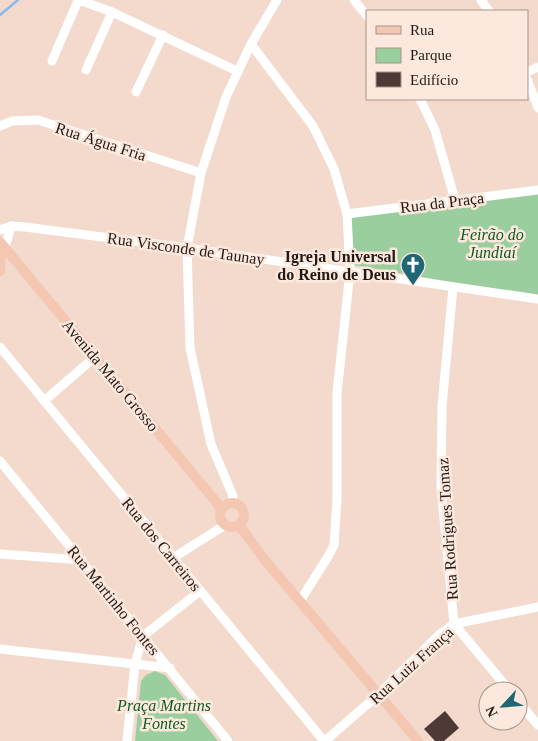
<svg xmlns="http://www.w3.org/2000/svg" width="538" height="741" font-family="Georgia,serif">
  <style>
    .green { fill: #9bce9e }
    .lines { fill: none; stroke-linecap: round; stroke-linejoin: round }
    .stream { stroke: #87bbf1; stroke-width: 2.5 }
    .building { fill: #4f3934 }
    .minor { stroke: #fff; stroke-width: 9 }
    .major { stroke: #f3c7b2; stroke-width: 10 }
    .labels { text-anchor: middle; stroke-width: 5; stroke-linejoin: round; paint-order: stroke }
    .street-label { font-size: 16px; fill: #211914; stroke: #fde8de }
    .park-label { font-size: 16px; font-style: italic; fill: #0c5b1d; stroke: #fde8de }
    .poi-label { font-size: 16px; font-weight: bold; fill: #211914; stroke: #fde8de; text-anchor: end }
  </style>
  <rect width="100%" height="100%" fill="#f3dacd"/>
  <g class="green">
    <path d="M538 192V297L353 265 348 215Z"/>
    <path d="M155 671 165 675 218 741H135L141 681 146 675Z"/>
  </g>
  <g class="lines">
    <path class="stream" d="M0 15 18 0"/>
  </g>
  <path class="building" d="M445 711 459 728 444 741H435L424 729Z"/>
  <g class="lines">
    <g class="minor">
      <path d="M354 0 367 16"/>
      <path d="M481 0 489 11"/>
      <path d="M251 44 313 126 334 169 347 214 350 272 337 393V499L334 545 329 555 300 601"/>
      <path d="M52 61 77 3 82 1 112 12 237 71"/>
      <path d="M86 70 112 12"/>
      <path d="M527 72 538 67"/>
      <path d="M527 79 538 108"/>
      <path d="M136 92 163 35"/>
      <path d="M420 99 435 130 455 200"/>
      <path d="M0 126 12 121 38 120 201 173"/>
      <path d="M347 214 538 190"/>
      <path d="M0 230 11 226 25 227 187 248 538 299"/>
      <path d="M5 248 11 226"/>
      <path d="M453 287 442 406 441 487 454 624 510 691"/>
      <path d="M0 347 324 741"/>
      <path d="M44 401 96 356"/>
      <path d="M0 461 228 741"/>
      <path d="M231 503 233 496 211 444 190 348 187 248 201 173 226 97 251 44 277 0"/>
      <path d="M0 554 82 560"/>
      <path d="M173 558 225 525"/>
      <path d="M0 649 170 668"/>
      <path d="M518 701 538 725"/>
      <path d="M127 741 135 664 143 636 200 591"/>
      <path d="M325 741 379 694 439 635 454 624 538 607"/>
    </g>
    <g class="major">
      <path d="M0 242 222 509"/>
      <path d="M0 271 1 258 5 248"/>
      <circle cx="232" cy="515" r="12"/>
      <path d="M239 525 264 559 418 741"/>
    </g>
  </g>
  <defs>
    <symbol id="church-pin" viewBox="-11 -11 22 30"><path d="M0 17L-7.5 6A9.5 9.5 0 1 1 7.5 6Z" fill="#206776" stroke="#fde8de"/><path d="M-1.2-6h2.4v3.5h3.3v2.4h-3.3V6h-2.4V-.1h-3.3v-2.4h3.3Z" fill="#fff"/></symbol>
  </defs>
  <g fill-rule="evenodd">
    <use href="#church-pin" x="399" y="251" width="28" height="38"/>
  </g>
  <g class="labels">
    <g class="street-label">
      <text transform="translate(101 141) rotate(18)" y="6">Rua Água Fria</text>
      <text transform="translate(442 202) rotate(-7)" y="6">Rua da Praça</text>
      <text transform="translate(186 248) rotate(8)" y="6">Rua Visconde de Taunay</text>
      <text transform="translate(111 375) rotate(50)" y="6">Avenida Mato Grosso</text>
      <text transform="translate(447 529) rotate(-94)" y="6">Rua Rodrigues Tomaz</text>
      <text transform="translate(162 544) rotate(51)" y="6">Rua dos Carreiros</text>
      <text transform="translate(114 600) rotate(51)" y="6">Rua Martinho Fontes</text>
      <text transform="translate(411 665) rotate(-42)" y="6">Rua Luiz França</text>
    </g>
    <g class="park-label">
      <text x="492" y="240">Feirão do<tspan x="492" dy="18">Jundiaí</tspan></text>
      <text x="164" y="711">Praça Martins<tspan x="164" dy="18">Fontes</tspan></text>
    </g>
    <g class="poi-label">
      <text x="396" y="262">Igreja Universal<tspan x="396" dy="18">do Reino de Deus</tspan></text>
    </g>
  </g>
  <rect x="366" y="10" width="162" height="90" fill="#fde8de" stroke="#a5958d"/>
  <rect x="376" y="26" width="25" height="8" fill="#f3c7b2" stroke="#a5958d"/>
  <text x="410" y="35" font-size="15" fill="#211914">Rua</text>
  <rect x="376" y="48" width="25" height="15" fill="#9bce9e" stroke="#a5958d"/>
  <text x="410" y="60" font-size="15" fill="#211914">Parque</text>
  <rect x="376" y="72" width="25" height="15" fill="#4f3934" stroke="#a5958d"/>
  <text x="410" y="85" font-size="15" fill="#211914">Edifício</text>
  <g transform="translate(503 706) rotate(244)"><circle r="24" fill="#fde8de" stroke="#a5958d"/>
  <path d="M0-4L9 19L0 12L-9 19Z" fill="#206776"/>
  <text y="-8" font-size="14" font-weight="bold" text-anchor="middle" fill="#211914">N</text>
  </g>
</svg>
